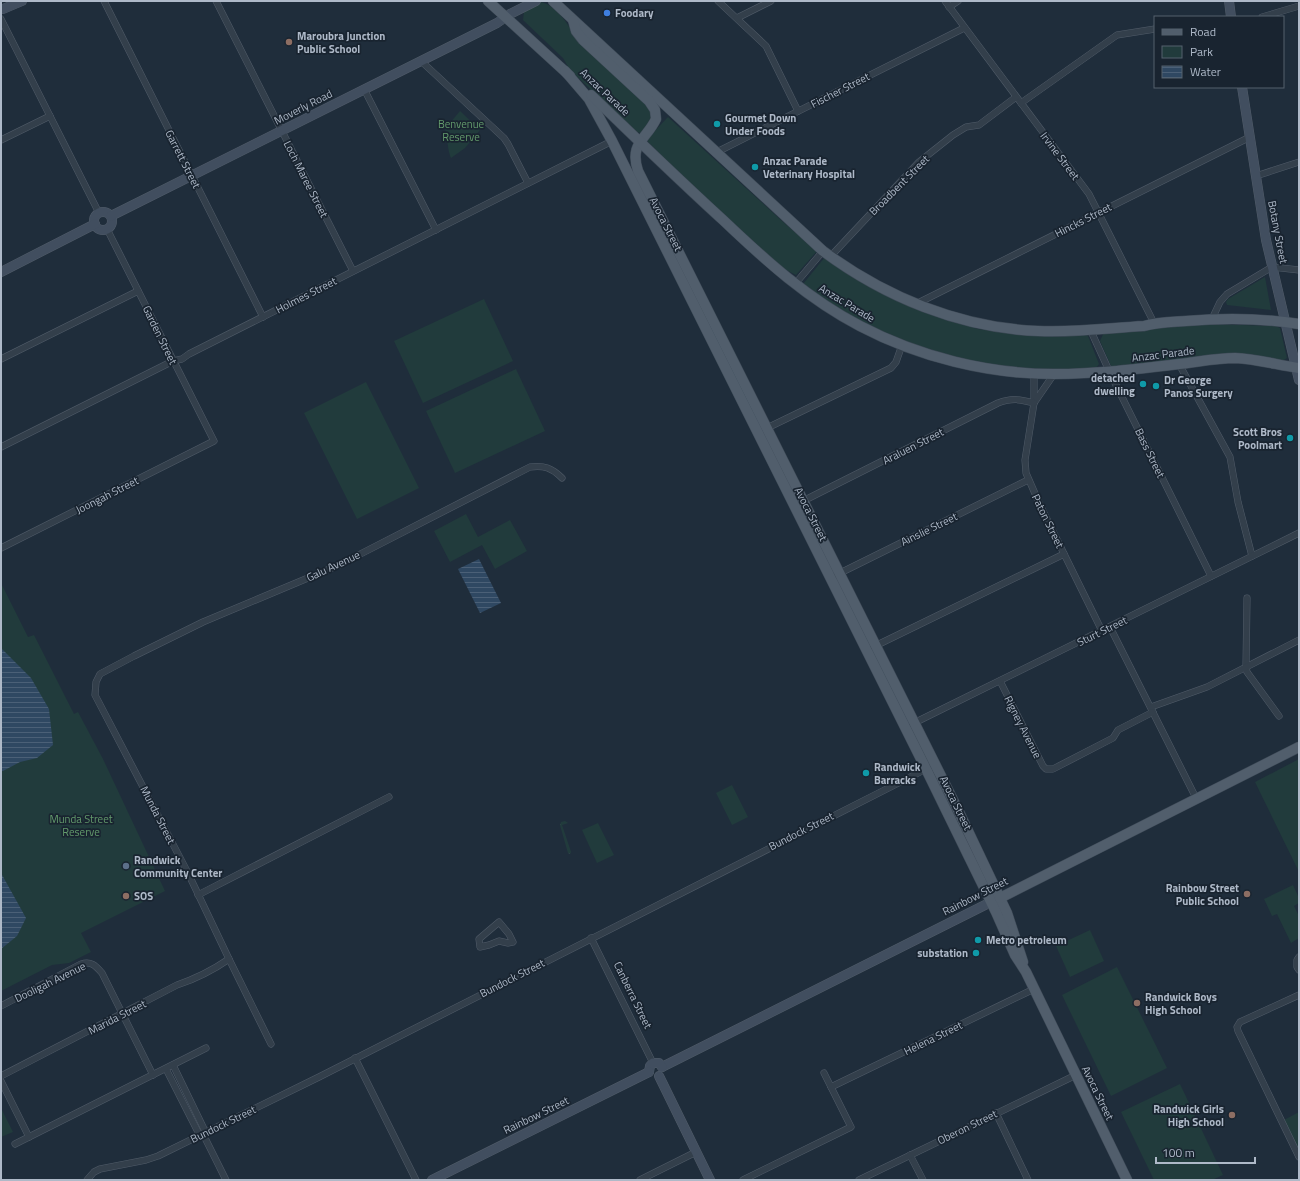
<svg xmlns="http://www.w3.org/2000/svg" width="1300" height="1181" font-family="'Titillium Web',sans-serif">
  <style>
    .grass { fill: url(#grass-tufts) }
    .green { fill: #213b3c }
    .water { fill: url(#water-rules) }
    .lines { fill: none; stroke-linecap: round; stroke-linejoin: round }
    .street-casing { stroke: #515c69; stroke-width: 7 }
    .secondary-casing { stroke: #515c69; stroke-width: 10 }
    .primary-casing { stroke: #3c4855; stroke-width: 11 }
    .street { stroke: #333f4b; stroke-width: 6 }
    .secondary { stroke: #414e5f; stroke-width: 9 }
    .primary { stroke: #515e6c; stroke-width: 10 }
    .shop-dot { fill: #3f7fe0; stroke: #192430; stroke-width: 1.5 }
    .education-dot { fill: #8d6e63; stroke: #192430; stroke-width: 1.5 }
    .culture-dot { fill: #0f9aa8; stroke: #192430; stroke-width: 1.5 }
    .service-dot { fill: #5c6f8a; stroke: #192430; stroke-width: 1.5 }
    .labels { text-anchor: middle; stroke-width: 3.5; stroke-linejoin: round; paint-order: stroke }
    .poi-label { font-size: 11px; font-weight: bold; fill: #aeb9c8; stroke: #192430; text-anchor: start }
    .street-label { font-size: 11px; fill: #aeb9c8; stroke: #192430 }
    .park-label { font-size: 11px; fill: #639b6c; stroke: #192430 }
  </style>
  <defs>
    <pattern id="grass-tufts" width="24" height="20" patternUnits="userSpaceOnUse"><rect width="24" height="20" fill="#213b3c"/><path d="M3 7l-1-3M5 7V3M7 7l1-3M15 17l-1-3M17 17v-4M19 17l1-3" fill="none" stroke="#3f5557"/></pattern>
    <pattern id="water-rules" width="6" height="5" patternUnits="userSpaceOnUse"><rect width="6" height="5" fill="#2f4862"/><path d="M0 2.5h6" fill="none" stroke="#4b6077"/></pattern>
  </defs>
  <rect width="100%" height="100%" fill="#1f2d3b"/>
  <path class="grass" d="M565 821 568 823 562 825 571 852 570 854 568 853 560 825 561 822Z"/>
  <g class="green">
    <path d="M541 2C555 5 566 21 573 33L646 103C656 117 651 121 641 133L636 132 570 70 563 58 523 20 524 11Z"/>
    <path d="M460 111 480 130 465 148 451 158C447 149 448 138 445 129Z"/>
    <path d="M668 117 782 221 817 251 796 275 778 266 709 203 646 140Z"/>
    <path d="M825 257 943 317 978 329 1012 333 1083 334 1088 336 1099 364 1095 369 1054 371 1025 369 958 359 905 342 863 323 826 300 803 284Z"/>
    <path d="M1265 277 1271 310 1227 305 1226 302 1228 299Z"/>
    <path d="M484 299 513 361 423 403 394 341Z"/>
    <path d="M1211 324 1276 326 1280 328 1287 358 1284 360 1112 368 1100 341 1104 332Z"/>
    <path d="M516 369 545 431 455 473 426 411Z"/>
    <path d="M366 382 419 488 357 519 304 413Z"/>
    <path d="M466 514 478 537 510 520 527 551 495 569 482 545 450 562 434 531Z"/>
    <path d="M1 583 28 637 34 635 74 714 78 712 103 759 165 891 81 933 91 952 69 963 52 965 1 991Z"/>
    <path d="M1299 759V872L1255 782Z"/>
    <path d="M732 785 748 817 732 825 716 793Z"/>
    <path d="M598 823 614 855 597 863 582 830Z"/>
    <path d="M1293 885 1299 898V903L1294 906 1299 916V938L1291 943 1277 914 1272 916 1264 899Z"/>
    <path d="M1090 930 1104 961 1070 977 1056 946Z"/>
    <path d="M1117 967 1167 1068 1111 1096 1062 995Z"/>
    <path d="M1180 1084 1223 1175 1212 1180H1154L1121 1112Z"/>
    <path d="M1 1108 13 1132 1 1137Z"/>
    <path d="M1299 1112V1150L1284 1120Z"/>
  </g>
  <g class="water">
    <path d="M479 559 501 603 480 613 458 569Z"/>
    <path d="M1 648 31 678 49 709 53 745 37 758 20 762 3 771H1Z"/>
    <path d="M1 873 26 918 17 936 1 949Z"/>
  </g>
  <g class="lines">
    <defs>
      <g id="street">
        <path d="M104 1 263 317"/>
        <path d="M216 1 353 271"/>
        <path d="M718 1 766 46 798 111"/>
        <path d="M945 1 1089 194 1154 323"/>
        <path d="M949 7 958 1"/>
        <path d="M1262 17 1299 6"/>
        <path d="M737 18 771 1"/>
        <path d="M1 19 99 213"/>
        <path d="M421 61 504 138 508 144 528 183"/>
        <path d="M364 89 436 230"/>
        <path d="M1021 103 1117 35 1155 29"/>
        <path d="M1 140 50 116"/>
        <path d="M715 153 964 28"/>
        <path d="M1256 176 1299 162"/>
        <path d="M830 257 919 162 953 135 966 127 979 125 1016 97"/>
        <path d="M795 284 823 251"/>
        <path d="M916 304 1250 137"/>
        <path d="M1212 319 1220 302 1227 294 1272 267 1299 270"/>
        <path d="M1090 329 1111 375 1211 576"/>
        <path d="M1 359 138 291"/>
        <path d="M1179 364 1230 457 1238 502 1252 556"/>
        <path d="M1034 373V403L1025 460 1026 473 1040 505 1102 631"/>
        <path d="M1034 403 1054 374"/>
        <path d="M765 429 891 368 896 362 902 345"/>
        <path d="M1 447 173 361 182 359 189 354 612 141"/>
        <path d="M801 502 998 403C1012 398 1020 399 1034 403"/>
        <path d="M1 548 214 441 107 229"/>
        <path d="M830 578 1028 480"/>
        <path d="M1247 598 1246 667 1247 672 1279 716"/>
        <path d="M1110 627 1196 798"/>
        <path d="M873 647 1064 554"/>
        <path d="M1000 681 1043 766 1046 769H1053L1113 738 1118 730 1153 712"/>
        <path d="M1151 707 1207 687 1299 640"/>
        <path d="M912 724 1299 533"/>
        <path d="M198 895 389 797"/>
        <path d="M499 922 509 934 513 942 508 943 499 941 489 945 480 947 479 939Z"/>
        <path d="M591 938 653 1063"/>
        <path d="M1299 957 1297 960V967L1299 970"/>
        <path d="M229 959 271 1044"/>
        <path d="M1299 995 1240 1022 1237 1027 1238 1031 1299 1157"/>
        <path d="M1 1006 81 964C91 961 95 965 102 973L153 1075"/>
        <path d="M355 1058 416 1180"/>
        <path d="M173 1065 206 1133"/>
        <path d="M166 1069 200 1136"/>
        <path d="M824 1073 831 1087"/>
        <path d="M1 1076 177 985C195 979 213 970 229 959L188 873 95 695 96 682 100 674 134 656 203 622 339 565 530 467C544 465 552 468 562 478"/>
        <path d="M1 1081 29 1137"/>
        <path d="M996 1113 1028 1180"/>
        <path d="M203 1134 226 1180"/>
        <path d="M15 1144 206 1048"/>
        <path d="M910 1155 923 1180"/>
        <path d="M87 1180 94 1172 100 1169 146 1160 158 1156 319 1077 928 768"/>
        <path d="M640 1180 696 1152"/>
        <path d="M743 1180 851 1127 831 1087 1034 989"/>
        <path d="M859 1180 1076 1075"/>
      </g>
      <g id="secondary">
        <path d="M1229 1 1231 17"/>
        <path d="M3 9 22 1"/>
        <path d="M1242 87 1266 240 1299 380"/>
        <circle cx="103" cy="221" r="9"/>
        <path d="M111 216 497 23 510 14 536 1"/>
        <path d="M1 272 95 224"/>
        <path d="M662 1067 997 899"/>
        <path d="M649 1072 650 1066 653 1063H659L662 1067"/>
        <path d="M659 1076 710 1180"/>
        <path d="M432 1180 649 1072"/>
      </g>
      <g id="primary">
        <path d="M488 1 570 76"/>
        <path d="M553 1 823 251C885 297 960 328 1038 331 1073 333 1109 328 1144 326 1158 322 1172 322 1186 321 1224 318 1261 318 1299 324"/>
        <path d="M573 20 576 31 583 40 649 101 655 110 656 119C646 140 629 143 638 171L958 810 1007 913 1023 962"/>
        <path d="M565 71 589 99 612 141 926 769 996 912 1015 955 1026 972 1127 1180"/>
        <path d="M591 95C635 137 678 179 723 220 765 260 808 299 860 326 919 357 988 374 1054 374 1096 374 1138 369 1179 364 1197 362 1217 358 1235 358 1256 359 1278 365 1299 368"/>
        <path d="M1000 898 1299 747"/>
      </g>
    </defs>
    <use href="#street" class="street-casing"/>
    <use href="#secondary" class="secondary-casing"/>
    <use href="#primary" class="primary-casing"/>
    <use href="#street" class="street"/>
    <use href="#secondary" class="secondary"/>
    <use href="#primary" class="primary"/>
  </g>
  <circle class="shop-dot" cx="607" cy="13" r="4"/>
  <g class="education-dot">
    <circle cx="289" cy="42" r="4"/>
    <circle cx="1247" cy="894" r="4"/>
    <circle cx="126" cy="896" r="4"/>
    <circle cx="1137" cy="1003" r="4"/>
    <circle cx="1232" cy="1115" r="4"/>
  </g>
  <g class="culture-dot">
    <circle cx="717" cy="124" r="4"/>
    <circle cx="755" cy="167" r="4"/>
    <circle cx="1143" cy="384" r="4"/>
    <circle cx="1156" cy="386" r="4"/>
    <circle cx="1290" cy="438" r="4"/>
    <circle cx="866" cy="773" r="4"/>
    <circle cx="978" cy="940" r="4"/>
    <circle cx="976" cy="953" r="4"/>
  </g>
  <circle class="service-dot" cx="126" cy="866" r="4"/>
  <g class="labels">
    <g class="poi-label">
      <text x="615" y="17">Foodary</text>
      <text x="297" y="40">Maroubra Junction<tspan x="297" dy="13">Public School</tspan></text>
      <text x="725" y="122">Gourmet Down<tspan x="725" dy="13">Under Foods</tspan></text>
      <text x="763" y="165">Anzac Parade<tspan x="763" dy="13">Veterinary Hospital</tspan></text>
      <text x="1135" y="382" text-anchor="end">detached<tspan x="1135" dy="13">dwelling</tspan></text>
      <text x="1164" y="384">Dr George<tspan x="1164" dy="13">Panos Surgery</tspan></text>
      <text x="1282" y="436" text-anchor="end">Scott Bros<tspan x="1282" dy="13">Poolmart</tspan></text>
      <text x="874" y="771">Randwick<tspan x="874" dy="13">Barracks</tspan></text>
      <text x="134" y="864">Randwick<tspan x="134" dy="13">Community Center</tspan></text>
      <text x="1239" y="892" text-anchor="end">Rainbow Street<tspan x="1239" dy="13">Public School</tspan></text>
      <text x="134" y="900">SOS</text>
      <text x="986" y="944">Metro petroleum</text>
      <text x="968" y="957" text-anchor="end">substation</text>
      <text x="1145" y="1001">Randwick Boys<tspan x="1145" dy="13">High School</tspan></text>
      <text x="1224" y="1113" text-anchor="end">Randwick Girls<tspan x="1224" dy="13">High School</tspan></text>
    </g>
    <g class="street-label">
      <text transform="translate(840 90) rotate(-27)" y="4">Fischer Street</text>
      <text transform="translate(605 92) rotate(43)" y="4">Anzac Parade</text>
      <text transform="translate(303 107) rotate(-27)" y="4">Moverly Road</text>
      <text transform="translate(1060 156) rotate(53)" y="4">Irvine Street</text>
      <text transform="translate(183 159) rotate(63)" y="4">Garrett Street</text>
      <text transform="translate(306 179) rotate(63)" y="4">Loch Maree Street</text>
      <text transform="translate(899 185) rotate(-45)" y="4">Broadbent Street</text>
      <text transform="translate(1083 220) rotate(-27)" y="4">Hincks Street</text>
      <text transform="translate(666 224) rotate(63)" y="4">Avoca Street</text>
      <text transform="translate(1278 232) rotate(79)" y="4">Botany Street</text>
      <text transform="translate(306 295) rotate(-27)" y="4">Holmes Street</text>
      <text transform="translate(847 303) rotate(31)" y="4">Anzac Parade</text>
      <text transform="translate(160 335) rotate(64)" y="4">Garden Street</text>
      <text transform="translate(1163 354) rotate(-7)" y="4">Anzac Parade</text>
      <text transform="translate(913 446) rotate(-27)" y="4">Araluen Street</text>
      <text transform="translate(1150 453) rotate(64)" y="4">Bass Street</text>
      <text transform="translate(107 495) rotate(-27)" y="4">Joongah Street</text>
      <text transform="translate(811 514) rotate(63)" y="4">Avoca Street</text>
      <text transform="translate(1048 521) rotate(64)" y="4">Paton Street</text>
      <text transform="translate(929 529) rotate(-26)" y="4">Ainslie Street</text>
      <text transform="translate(333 566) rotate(-25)" y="4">Galu Avenue</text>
      <text transform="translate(1102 631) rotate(-26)" y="4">Sturt Street</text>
      <text transform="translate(1023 727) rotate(63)" y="4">Rigney Avenue</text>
      <text transform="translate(956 803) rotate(64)" y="4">Avoca Street</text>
      <text transform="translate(158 815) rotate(63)" y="4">Munda Street</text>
      <text transform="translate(801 831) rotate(-27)" y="4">Bundock Street</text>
      <text transform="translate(975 896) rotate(-27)" y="4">Rainbow Street</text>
      <text transform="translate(512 978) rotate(-27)" y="4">Bundock Street</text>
      <text transform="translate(50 982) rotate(-26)" y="4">Dooligah Avenue</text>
      <text transform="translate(633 995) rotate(64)" y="4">Canberra Street</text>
      <text transform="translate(117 1017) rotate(-27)" y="4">Marida Street</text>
      <text transform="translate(933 1038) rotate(-26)" y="4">Helena Street</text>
      <text transform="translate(1098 1093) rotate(64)" y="4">Avoca Street</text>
      <text transform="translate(536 1115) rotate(-26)" y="4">Rainbow Street</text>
      <text transform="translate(223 1124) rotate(-26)" y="4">Bundock Street</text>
      <text transform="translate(967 1127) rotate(-26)" y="4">Oberon Street</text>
    </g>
    <g class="park-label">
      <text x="461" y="128">Benvenue<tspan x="461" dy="13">Reserve</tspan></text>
      <text x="81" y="823">Munda Street<tspan x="81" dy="13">Reserve</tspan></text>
    </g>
  </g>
  <rect width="1300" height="1181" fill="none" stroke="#aeb9c8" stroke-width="4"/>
  <rect x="1154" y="16" width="130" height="72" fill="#192430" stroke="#55606d"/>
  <rect x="1162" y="29" width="20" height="6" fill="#515e6c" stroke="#55606d"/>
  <text x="1190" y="36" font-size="12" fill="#aeb9c8">Road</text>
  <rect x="1162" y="46" width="20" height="12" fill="#213b3c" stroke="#55606d"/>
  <text x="1190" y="56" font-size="12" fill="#aeb9c8">Park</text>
  <rect x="1162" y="66" width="20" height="12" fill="url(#water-rules)" stroke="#55606d"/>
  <text x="1190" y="76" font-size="12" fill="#aeb9c8">Water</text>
  <path d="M1156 1157v6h99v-6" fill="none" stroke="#aeb9c8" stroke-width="2"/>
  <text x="1162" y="1157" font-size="12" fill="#aeb9c8" stroke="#192430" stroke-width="3" paint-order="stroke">100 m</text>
</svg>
